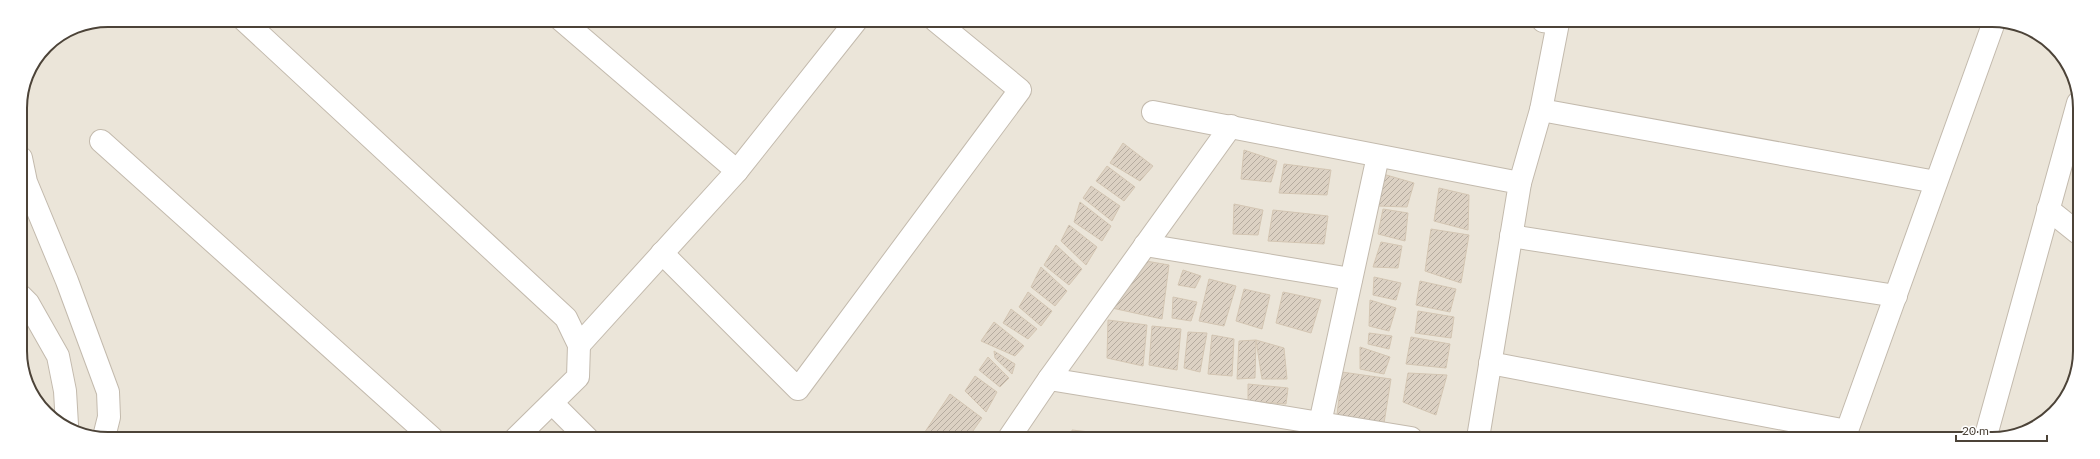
<svg xmlns="http://www.w3.org/2000/svg" width="2100" height="459" font-family="Lato,sans-serif">
  <style>
    .residential { fill: #ebe5d9 }
    .building { fill: url(#building-hatch); stroke: #d4c6b3 }
    .lines { fill: none; stroke-linecap: round; stroke-linejoin: round }
    .minor-casing { stroke: #c3baad; stroke-width: 24 }
    .minor { stroke: #fff; stroke-width: 22 }
    .rim { fill: none; stroke: #4c4338; stroke-width: 2 }
  </style>
  <defs>
    <pattern id="building-hatch" width="6" height="6" patternUnits="userSpaceOnUse"><rect width="6" height="6" fill="#dcd1c3"/><path d="M-1 1l2-2M0 6l6-6M5 7l2-2" fill="none" stroke="#b5ab9f"/></pattern>
  </defs>
  <rect width="100%" height="100%" fill="#f6f3eb"/>
  <path class="residential" d="M108 20 1526 21 1581 25 1603 21 2009 22 2054 46 2078 91V368L2050 417 1998 439 91 437 46 413 22 368 20 102 27 74 46 46 75 27Z"/>
  <g class="building">
    <path d="M1123 143 1153 166 1140 181 1110 163Z"/>
    <path d="M1244 150 1277 161 1271 182 1241 179Z"/>
    <path d="M1284 164 1331 170 1327 195 1279 193Z"/>
    <path d="M1107 166 1135 187 1124 201 1096 181Z"/>
    <path d="M1383 174 1414 183 1407 207 1378 206Z"/>
    <path d="M1091 186 1120 206 1112 221 1083 198Z"/>
    <path d="M1439 188 1469 195 1468 230 1434 221Z"/>
    <path d="M1080 202 1111 226 1102 241 1074 222Z"/>
    <path d="M1234 204 1263 210 1258 235 1233 234Z"/>
    <path d="M1383 209 1408 213 1405 241 1378 234Z"/>
    <path d="M1273 210 1328 216 1324 244 1268 241Z"/>
    <path d="M1069 225 1097 247 1086 265 1061 241Z"/>
    <path d="M1431 229 1469 235 1461 283 1425 271Z"/>
    <path d="M1381 242 1402 246 1398 268 1373 267Z"/>
    <path d="M1056 245 1082 269 1069 285 1044 265Z"/>
    <path d="M1146 261 1169 265 1162 319 1112 308Z"/>
    <path d="M1041 267 1067 291 1055 306 1031 287Z"/>
    <path d="M1183 270 1201 276 1195 288 1178 285Z"/>
    <path d="M1374 277 1401 283 1396 300 1373 295Z"/>
    <path d="M1209 279 1236 286 1224 326 1199 321Z"/>
    <path d="M1420 281 1456 289 1450 312 1416 305Z"/>
    <path d="M1244 289 1270 295 1262 329 1236 321Z"/>
    <path d="M1028 292 1052 311 1041 326 1019 307Z"/>
    <path d="M1283 292 1321 300 1311 333 1276 323Z"/>
    <path d="M1173 297 1197 302 1191 321 1172 318Z"/>
    <path d="M1370 300 1396 308 1389 331 1369 326Z"/>
    <path d="M1011 309 1037 329 1028 339 1003 323Z"/>
    <path d="M1418 311 1454 317 1451 338 1415 333Z"/>
    <path d="M1108 320 1147 325 1143 366 1107 358Z"/>
    <path d="M994 322 1024 346 1015 356 981 341Z"/>
    <path d="M1152 326 1181 329 1177 370 1149 365Z"/>
    <path d="M1188 332 1207 333 1200 372 1184 368Z"/>
    <path d="M1369 333 1392 336 1389 349 1368 344Z"/>
    <path d="M1212 335 1234 339 1232 376 1208 374Z"/>
    <path d="M1411 337 1450 344 1446 368 1406 364Z"/>
    <path d="M1256 340 1255 378 1237 379 1239 341Z"/>
    <path d="M1256 340 1284 348 1287 379H1262Z"/>
    <path d="M1360 347 1390 357 1384 374 1360 369Z"/>
    <path d="M994 351 1015 364 1012 374 995 358Z"/>
    <path d="M988 357 1009 378 1000 387 979 370Z"/>
    <path d="M1342 372 1391 379 1384 423 1337 415Z"/>
    <path d="M1408 373 1447 375 1436 415 1403 402Z"/>
    <path d="M975 376 997 392 986 412 965 391Z"/>
    <path d="M1248 384 1288 388 1286 404 1248 401Z"/>
    <path d="M950 394 982 418 968 438H921Z"/>
    <path d="M1072 430 1107 434 1106 438H1071Z"/>
  </g>
  <g class="lines">
    <defs>
      <g id="minor">
        <path d="M244 20 566 318 579 345 578 377 516 438"/>
        <path d="M561 20 737 171 579 345"/>
        <path d="M1541 110 1936 182"/>
        <path d="M1153 112 1520 183 1478 438"/>
        <path d="M101 141 432 438"/>
        <path d="M21 158 26 182 67 281 108 392 109 417 104 437"/>
        <path d="M737 171 856 21"/>
        <path d="M1520 183 1541 110 1558 23 1543 21"/>
        <path d="M2048 209 2078 233"/>
        <path d="M1511 236 1896 296"/>
        <path d="M1145 245 1351 279"/>
        <path d="M662 253 798 389 1020 90 936 21"/>
        <path d="M21 296 28 303 58 356 65 391 67 425"/>
        <path d="M1490 363 1847 431"/>
        <path d="M1049 379 1231 126"/>
        <path d="M552 403 587 438"/>
        <path d="M1317 437 1378 156"/>
        <path d="M1009 438 1049 379 1411 438"/>
        <path d="M1844 439 1994 22"/>
        <path d="M1985 439 2078 103"/>
      </g>
    </defs>
    <use href="#minor" class="minor-casing"/>
    <use href="#minor" class="minor"/>
  </g>
  <path d="M0 0H2100V459H0ZM108 27H1992A81 81 0 0 1 2073 108V351A81 81 0 0 1 1992 432H108A81 81 0 0 1 27 351V108A81 81 0 0 1 108 27Z" fill="#fff" fill-rule="evenodd"/>
  <path class="rim" d="M108 27H1992A81 81 0 0 1 2073 108V351A81 81 0 0 1 1992 432H108A81 81 0 0 1 27 351V108A81 81 0 0 1 108 27Z"/>
  <path d="M1956 435v6h91v-6" fill="none" stroke="#4c4338" stroke-width="2"/>
  <text x="1962" y="435" font-size="12" fill="#4c4338" stroke="#ffffff" stroke-width="3" paint-order="stroke">20 m</text>
</svg>
